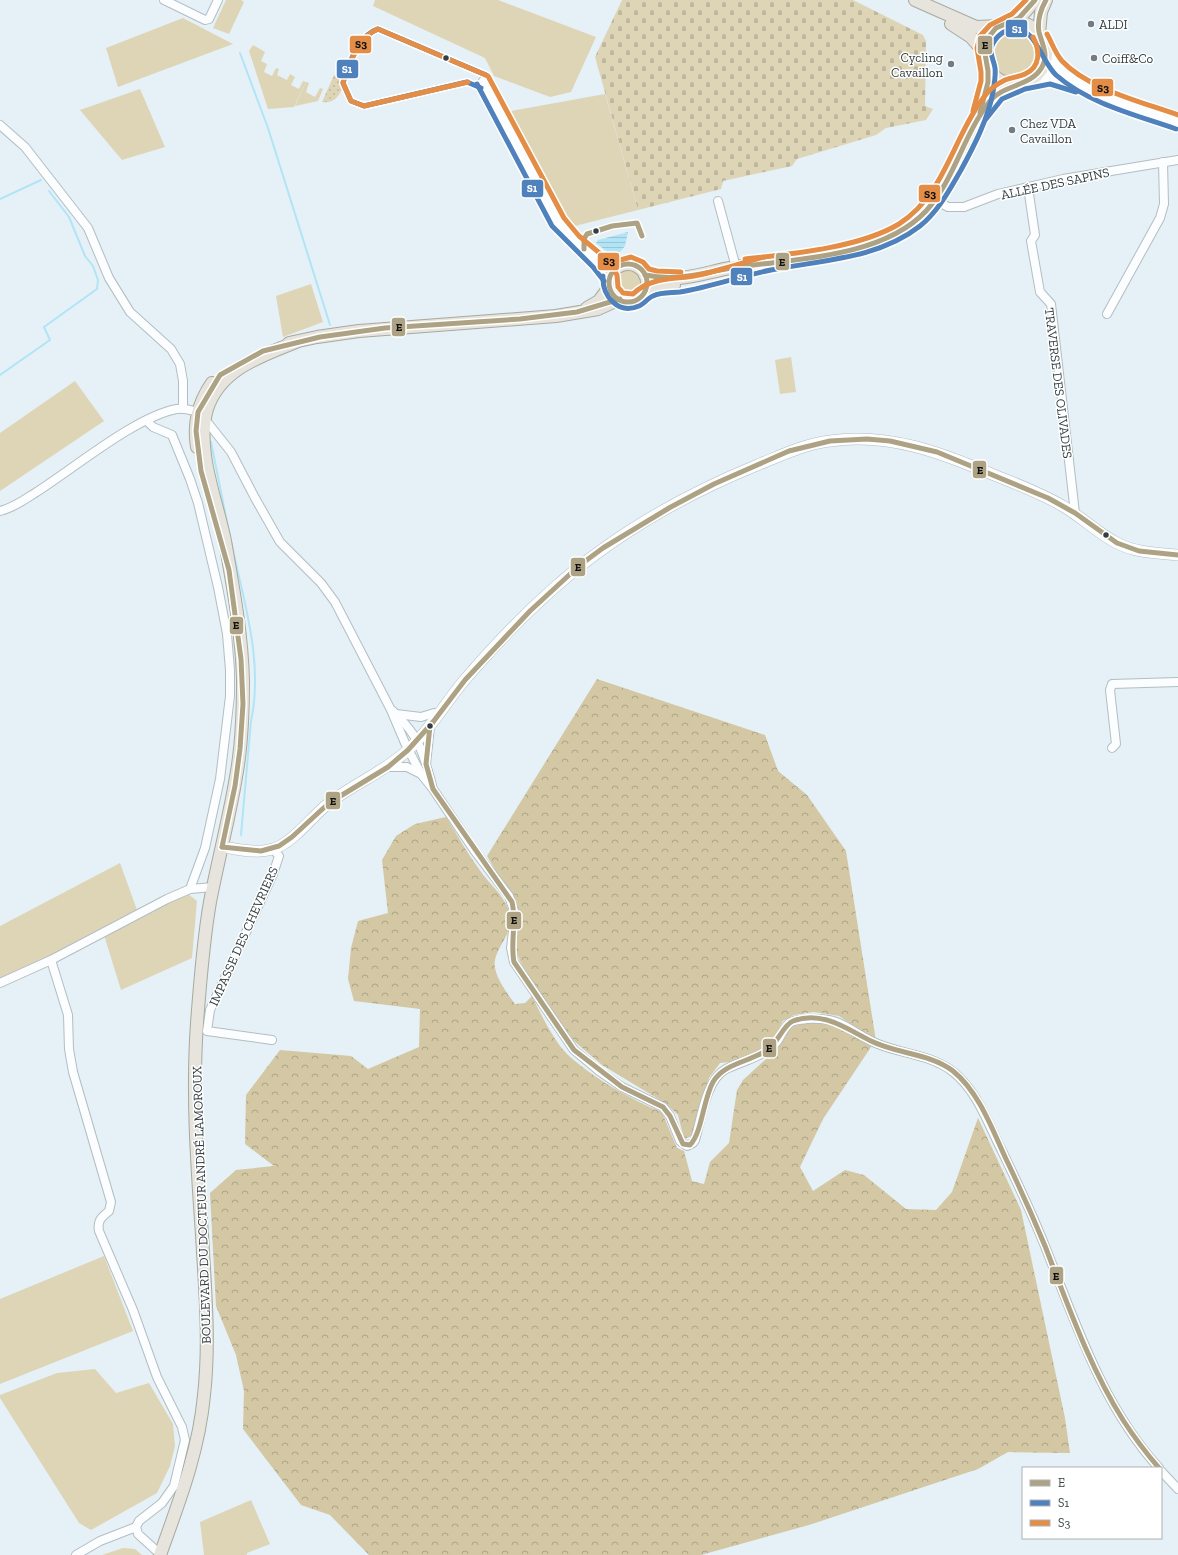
<svg xmlns="http://www.w3.org/2000/svg" width="1178" height="1555" font-family="'Zilla Slab',serif">
  <style>
    .grass { fill: #ded5b7 }
    .forest { fill: url(#forest-crowns) }
    .cemetery { fill: url(#cemetery-stones) }
    .garden { fill: url(#garden-dots) }
    .water { fill: url(#water-rules) }
    .lines { fill: none; stroke-linecap: round; stroke-linejoin: round }
    .stream { stroke: #b2e4f7; stroke-width: 2 }
    .street-casing { stroke: #b3bec2; stroke-width: 10 }
    .secondary-casing { stroke: #b3bec2; stroke-width: 12 }
    .primary-casing { stroke: #a8a99e; stroke-width: 14 }
    .street { stroke: #fbfdfe; stroke-width: 8 }
    .secondary { stroke: #fbfdfe; stroke-width: 11 }
    .primary { stroke: #e6e4dd; stroke-width: 12 }
    .bus-1-casing { stroke: #fff; stroke-width: 8 }
    .bus-2-casing { stroke: #fff; stroke-width: 8 }
    .bus-3-casing { stroke: #fff; stroke-width: 8 }
    .bus-1 { stroke: #ada283; stroke-width: 5 }
    .bus-2 { stroke: #4f81bd; stroke-width: 5 }
    .bus-3 { stroke: #e38d46; stroke-width: 5 }
    .poi-dot { fill: #717d82; stroke: #fff; stroke-width: 1.5 }
    .bus-dot { fill: #333f43; stroke: #fff; stroke-width: 1.5 }
    .labels { text-anchor: middle; stroke-width: 3; stroke-linejoin: round; paint-order: stroke }
    .poi-label { font-size: 13px; fill: #333f43; stroke: #fff; text-anchor: start }
    .street-label { font-size: 13px; fill: #333f43; stroke: #fff }
    .line-badge { stroke: #fff; stroke-width: 1.5 }
    .badge-label { font-size: 11px; text-anchor: middle; font-weight: bold; fill: #fff }
    .pale-badge-label { font-size: 11px; text-anchor: middle; font-weight: bold; fill: #111 }
  </style>
  <defs>
    <pattern id="forest-crowns" width="20" height="18" patternUnits="userSpaceOnUse"><rect width="20" height="18" fill="#d3c7a4"/><path d="M2 6a3 3 0 1 1 6 0M12 15a3 3 0 1 1 6 0" fill="none" stroke="#aca387"/></pattern>
    <pattern id="cemetery-stones" width="16" height="16" patternUnits="userSpaceOnUse"><rect width="16" height="16" fill="#ded5b7"/><path d="M2 7V4a2 2 0 0 1 4 0v3zM10 15v-3a2 2 0 0 1 4 0v3z" fill="#bfb89f"/></pattern>
    <pattern id="garden-dots" width="8" height="8" patternUnits="userSpaceOnUse"><rect width="8" height="8" fill="#ded5b7"/><path d="M2 2h.1M6 6h.1" fill="none" stroke="#bfb89f" stroke-width="1.8" stroke-linecap="round"/></pattern>
    <pattern id="water-rules" width="6" height="5" patternUnits="userSpaceOnUse"><rect width="6" height="5" fill="#b2e4f7"/><path d="M0 2.5h6" fill="none" stroke="#9ac5d5"/></pattern>
  </defs>
  <rect width="100%" height="100%" fill="#e5f1f6"/>
  <g class="grass">
    <path d="M226 0H241L244 2 229 34 213 28Z"/>
    <path d="M375 0H498L596 37 571 92 550 97 494 76 485 58 373 6Z"/>
    <path d="M183 18 233 44 118 87 106 48Z"/>
    <circle cx="1016" cy="53" r="25"/>
    <path d="M253 45 265 52 261 61 267 64 264 72 272 76 276 68 279 69 277 75 287 80 290 74 295 77 291 85 299 89 303 81 306 82 294 107 268 109 249 51Z"/>
    <path d="M306 82 309 83 306 92 315 97 320 88 323 89 318 101 295 106Z"/>
    <path d="M140 89 165 147 122 160 80 110Z"/>
    <path d="M605 94 638 210 575 226 564 212 511 111Z"/>
    <path d="M624 270 637 273 641 282 638 292 623 295 616 288 617 275Z"/>
    <path d="M311 284 323 322 283 337 276 296Z"/>
    <path d="M791 357 796 392 780 394 775 360Z"/>
    <path d="M75 381 104 421 0 491V433Z"/>
    <path d="M120 863 137 910 43 961 0 980V926Z"/>
    <path d="M187 893 197 901 192 958 121 990 104 935Z"/>
    <path d="M104 1256 133 1331 0 1384V1299Z"/>
    <path d="M95 1369 116 1393 149 1383 173 1424 175 1446 170 1466 157 1493 91 1530 79 1523 0 1398V1395L57 1373Z"/>
    <path d="M251 1500 270 1544 247 1553V1555H204L200 1522Z"/>
    <path d="M123 1548 135 1549 142 1555H102Z"/>
  </g>
  <g class="forest">
    <path d="M597 679 765 735 778 771 807 795 846 851 876 1041 839 1016 814 1012 794 1015 783 1021 774 1039 755 1054 742 1061 720 1063 709 1078 692 1136 684 1139 678 1115 665 1103 602 1065 574 1041 535 987 520 961 515 948 519 924V911L487 856Z"/>
    <path d="M446 817C457 834 467 853 479 869 488 883 504 895 509 911 516 930 498 944 495 960 492 974 507 993 515 1004L525 1003 532 996C540 1013 554 1041 567 1054 590 1076 633 1101 662 1112L677 1148 684 1151 692 1181 704 1184 710 1162 729 1143 737 1090 743 1080 778 1048 787 1031 794 1026 806 1023H832L861 1041 873 1044 823 1119 800 1167 813 1191 845 1170 864 1175 906 1209 936 1210 952 1192 978 1118 1021 1210 1065 1418 1070 1453 1008 1452 978 1469 809 1525 701 1555H369L330 1515 301 1505 243 1429 244 1391 236 1355 216 1306 210 1193 236 1170 274 1166 245 1144 246 1095 280 1050 351 1056 368 1069 419 1047 420 1009 354 1001 348 979 351 948 358 921 388 913 382 860 396 836 415 824Z"/>
  </g>
  <path class="cemetery" d="M622 0H853L923 35 926 41 925 106 933 109 926 120 886 128 876 135 797 159 792 166 723 181 721 189 638 210 595 57Z"/>
  <path class="garden" d="M334 75 346 81C340 93 337 104 322 102Z"/>
  <path class="water" d="M628 232 625 246 620 252 610 254 596 243 598 240Z"/>
  <g class="lines">
    <g class="stream">
      <path d="M240 53 268 128 330 325"/>
      <path d="M0 199 41 180"/>
      <path d="M0 375 50 340 44 327 97 289 98 280 93 266 85 256 69 217 49 191"/>
      <path d="M211 442 230 537"/>
      <path d="M231 541C243 599 264 661 251 721L241 835"/>
    </g>
    <defs>
      <g id="street">
        <path d="M164 0 205 20 209 19 218 0"/>
        <path d="M483 81 558 222C574 242 596 256 610 277"/>
        <path d="M0 125 25 147 88 228 109 278 130 312 171 349 180 364 183 381V409"/>
        <path d="M1028 187 1035 235 1031 241 1040 292 1051 304 1075 513"/>
        <path d="M935 200 948 207H964L998 194 1063 179 1178 160"/>
        <path d="M718 201 737 271"/>
        <path d="M602 264 617 268"/>
        <path d="M1107 314 1160 218 1164 204 1163 162"/>
        <path d="M204 418 231 452 255 498 280 542 321 583 335 602 391 710 405 743 421 774 433 789 474 850 509 896 515 914 511 948 514 962 574 1050 599 1071 622 1087 663 1107 670 1116 680 1141 687 1146 693 1143 695 1140C701 1120 706 1079 726 1069 743 1061 760 1058 775 1044 781 1038 783 1027 791 1022 795 1020 801 1020 806 1019 840 1017 844 1027 871 1041 897 1054 928 1053 952 1071 977 1090 988 1124 1002 1151 1019 1186 1036 1222 1050 1259 1079 1332 1105 1409 1159 1468"/>
        <path d="M147 421 153 427 172 435 190 479 198 503 218 587 227 634 230 670V696L220 779 205 848 190 889"/>
        <path d="M0 511C13 508 24 500 35 493 72 470 136 416 177 409 184 408 191 410 198 412"/>
        <path d="M393 711C411 729 419 740 426 764"/>
        <path d="M396 714 421 717 434 713"/>
        <path d="M430 727 426 764 432 785"/>
        <path d="M1112 748 1116 744 1110 690 1112 684 1178 682"/>
        <path d="M388 767H407L421 774"/>
        <path d="M0 983 51 960"/>
        <path d="M272 1040 207 1031 210 1010 273 874 279 856 273 849"/>
        <path d="M1161 1471 1178 1489"/>
        <path d="M160 1554 138 1534 136 1527 139 1521 162 1503 174 1486 185 1440 182 1427 157 1377 133 1310 99 1231C97 1220 102 1217 109 1211L111 1202 73 1072 69 1049 68 1015 51 960 167 899 190 889 213 887"/>
        <path d="M76 1555 100 1541 136 1527"/>
      </g>
      <g id="secondary">
        <path d="M1045 49C1049 56 1053 64 1060 69 1087 94 1143 109 1178 122"/>
        <path d="M1030 79 1046 76 1074 83"/>
        <path d="M222 847C239 849 256 854 273 849 293 843 312 816 329 803 355 783 386 771 409 749 430 730 444 705 462 683 490 650 520 618 553 589 612 536 682 496 755 466 780 456 804 444 830 441 888 432 942 453 994 475 1017 484 1040 493 1061 505 1081 516 1097 533 1117 543 1136 553 1157 553 1178 555"/>
      </g>
      <g id="primary">
        <path d="M915 0 976 27 1000 26"/>
        <path d="M1012 22 1025 12 1035 0"/>
        <circle cx="1015" cy="53" r="31"/>
        <path d="M951 24 971 37 984 52"/>
        <path d="M1039 34 1041 12 1046 0"/>
        <path d="M982 107 987 90 988 69"/>
        <circle cx="628" cy="283" r="19"/>
        <path d="M645 275C680 284 701 273 735 267 789 259 848 257 898 233 917 223 931 206 943 189L985 107 1000 91 1015 84"/>
        <path d="M644 292 658 287 674 285"/>
        <path d="M587 308 599 301 610 286"/>
        <path d="M289 343 317 337 359 331 556 316 598 309 620 299"/>
        <path d="M197 447C193 424 199 402 212 383"/>
        <path d="M160 1555C179 1502 199 1451 204 1395 210 1342 205 1288 202 1235 197 1164 192 1094 197 1023 200 983 203 942 210 902 218 860 229 819 236 777 242 745 243 713 243 681 242 634 233 587 225 541 217 501 195 449 207 409 220 369 261 356 296 342"/>
      </g>
    </defs>
    <use href="#street" class="street-casing"/>
    <use href="#secondary" class="secondary-casing"/>
    <use href="#primary" class="primary-casing"/>
    <use href="#street" class="street"/>
    <use href="#secondary" class="secondary"/>
    <use href="#primary" class="primary"/>
    <defs>
      <g id="bus-1">
        <path d="M980 113 988 82V71L984 48 987 39 996 28 1019 18 1035 0"/>
        <path d="M584 249V239L587 234 612 226 637 223 642 236"/>
        <circle cx="628" cy="283" r="19"/>
        <path d="M645 275C680 282 704 272 738 267 796 259 883 257 926 211 955 179 963 135 990 101 1004 84 1031 87 1042 67 1049 55 1042 44 1039 32 1037 21 1041 9 1046 0"/>
        <path d="M222 847 261 851 279 846 292 837 329 803 388 767 408 750 433 722"/>
        <path d="M222 847 235 786 240 749 243 704 241 659 229 570 201 471 196 431 198 412 220 375 263 351 320 337 385 328 520 319 577 312 620 299"/>
        <path d="M1159 1468C1146 1453 1134 1437 1123 1420 1089 1366 1068 1305 1045 1246 1033 1217 1020 1188 1006 1159 992 1129 979 1092 953 1071 929 1053 897 1054 871 1041 847 1029 822 1010 793 1021 783 1025 778 1043 767 1050 750 1062 724 1063 713 1082 703 1100 702 1133 690 1145L683 1144 670 1116 663 1107 622 1087 574 1050 514 962C510 942 517 922 512 902L433 789 426 764 430 726 465 680 530 611 580 565 603 548 669 508 714 484 789 451 830 441 867 439 890 441 937 452 1048 498 1075 513 1117 543 1139 551 1178 555"/>
      </g>
      <g id="bus-2">
        <path d="M477 84 552 226 593 267 604 281"/>
        <path d="M481 88 467 82 364 106 351 101 343 83C348 65 359 35 378 29L486 75"/>
        <path d="M986 119 1002 99 1025 89 1050 84 1076 92"/>
        <path d="M603 276C602 296 618 315 639 306 644 304 648 298 653 296 661 292 671 293 680 292 711 287 740 276 771 270 821 260 878 259 920 226 938 212 950 189 961 170 974 146 988 119 993 92 994 85 996 76 995 68 994 61 990 55 991 48 995 36 1008 25 1022 30 1036 35 1044 64 1056 75 1089 104 1136 115 1176 129"/>
      </g>
      <g id="bus-3">
        <path d="M1047 34C1052 43 1055 53 1062 61 1088 89 1142 102 1178 115"/>
        <path d="M468 82 364 106 351 101 343 83C346 67 362 34 378 29L488 76 564 218 579 236 608 260 617 275 618 287 623 293 633 294C651 276 676 280 699 275 721 270 742 263 764 257"/>
        <path d="M973 111 981 81V72L977 48 980 36 990 25 1012 14 1026 0"/>
        <path d="M604 257 617 261 631 257 643 262 649 269 657 271 681 272"/>
        <path d="M745 259C791 254 859 248 899 224 945 195 953 137 984 97 989 89 997 84 1005 80 1012 77 1019 77 1025 74 1041 67 1040 50 1033 37"/>
      </g>
    </defs>
    <use href="#bus-1" class="bus-1-casing"/>
    <use href="#bus-2" class="bus-2-casing"/>
    <use href="#bus-3" class="bus-3-casing"/>
    <use href="#bus-1" class="bus-1"/>
    <use href="#bus-2" class="bus-2"/>
    <use href="#bus-3" class="bus-3"/>
  </g>
  <g class="poi-dot">
    <circle cx="1091" cy="24" r="4"/>
    <circle cx="1094" cy="58" r="4"/>
    <circle cx="951" cy="64" r="4"/>
    <circle cx="1012" cy="130" r="4"/>
  </g>
  <g class="bus-dot">
    <circle cx="446" cy="58" r="3.5"/>
    <circle cx="596" cy="231" r="3.5"/>
    <circle cx="1106" cy="535" r="3.5"/>
    <circle cx="430" cy="726" r="3.5"/>
  </g>
  <g class="labels">
    <g class="poi-label">
      <text x="1099" y="29">ALDI</text>
      <text x="943" y="62" text-anchor="end">Cycling<tspan x="943" dy="15">Cavaillon</tspan></text>
      <text x="1102" y="63">Coiff&amp;Co</text>
      <text x="1020" y="128">Chez VDA<tspan x="1020" dy="15">Cavaillon</tspan></text>
    </g>
    <g class="street-label">
      <text transform="translate(1055 183) rotate(-12)" y="5">ALLÉE DES SAPINS</text>
      <text transform="translate(1059 383) rotate(83)" y="5">TRAVERSE DES OLIVADES</text>
      <text transform="translate(243 936) rotate(-66)" y="5">IMPASSE DES CHEVRIERS</text>
      <text transform="translate(201 1205) rotate(-92)" y="5">BOULEVARD DU DOCTEUR ANDRÉ LAMOROUX</text>
    </g>
  </g>
  <g class="line-badge">
    <rect x="1005" y="19" width="23" height="19" rx="4" fill="#4f81bd"/>
    <rect x="349" y="35" width="23" height="19" rx="4" fill="#e38d46"/>
    <rect x="977" y="35" width="16" height="20" rx="4" fill="#ada283"/>
    <rect x="336" y="59" width="23" height="20" rx="4" fill="#4f81bd"/>
    <rect x="1091" y="78" width="23" height="19" rx="4" fill="#e38d46"/>
    <rect x="521" y="179" width="23" height="19" rx="4" fill="#4f81bd"/>
    <rect x="918" y="184" width="23" height="19" rx="4" fill="#e38d46"/>
    <rect x="597" y="252" width="23" height="19" rx="4" fill="#e38d46"/>
    <rect x="775" y="252" width="15" height="19" rx="4" fill="#ada283"/>
    <rect x="730" y="267" width="23" height="19" rx="4" fill="#4f81bd"/>
    <rect x="391" y="317" width="15" height="20" rx="4" fill="#ada283"/>
    <rect x="972" y="460" width="15" height="19" rx="4" fill="#ada283"/>
    <rect x="570" y="557" width="16" height="20" rx="4" fill="#ada283"/>
    <rect x="229" y="616" width="15" height="19" rx="4" fill="#ada283"/>
    <rect x="325" y="791" width="16" height="19" rx="4" fill="#ada283"/>
    <rect x="506" y="911" width="16" height="19" rx="4" fill="#ada283"/>
    <rect x="762" y="1038" width="15" height="20" rx="4" fill="#ada283"/>
    <rect x="1049" y="1266" width="15" height="19" rx="4" fill="#ada283"/>
  </g>
  <g class="badge-label">
    <text x="1017" y="33">S1</text>
    <text x="347" y="73">S1</text>
    <text x="532" y="192">S1</text>
    <text x="742" y="281">S1</text>
  </g>
  <g class="pale-badge-label">
    <text x="361" y="48">S3</text>
    <text x="985" y="49">E</text>
    <text x="1103" y="92">S3</text>
    <text x="930" y="198">S3</text>
    <text x="609" y="265">S3</text>
    <text x="782" y="266">E</text>
    <text x="399" y="331">E</text>
    <text x="980" y="474">E</text>
    <text x="578" y="571">E</text>
    <text x="236" y="629">E</text>
    <text x="333" y="805">E</text>
    <text x="514" y="924">E</text>
    <text x="769" y="1052">E</text>
    <text x="1056" y="1280">E</text>
  </g>
  <rect x="1022" y="1467" width="140" height="72" fill="#ffffff" stroke="#adb2b4"/>
  <rect x="1030" y="1480" width="20" height="6" fill="#ada283" stroke="#adb2b4"/>
  <text x="1058" y="1487" font-size="12" fill="#333f43">E</text>
  <rect x="1030" y="1500" width="20" height="6" fill="#4f81bd" stroke="#adb2b4"/>
  <text x="1058" y="1507" font-size="12" fill="#333f43">S1</text>
  <rect x="1030" y="1520" width="20" height="6" fill="#e38d46" stroke="#adb2b4"/>
  <text x="1058" y="1527" font-size="12" fill="#333f43">S3</text>
</svg>
